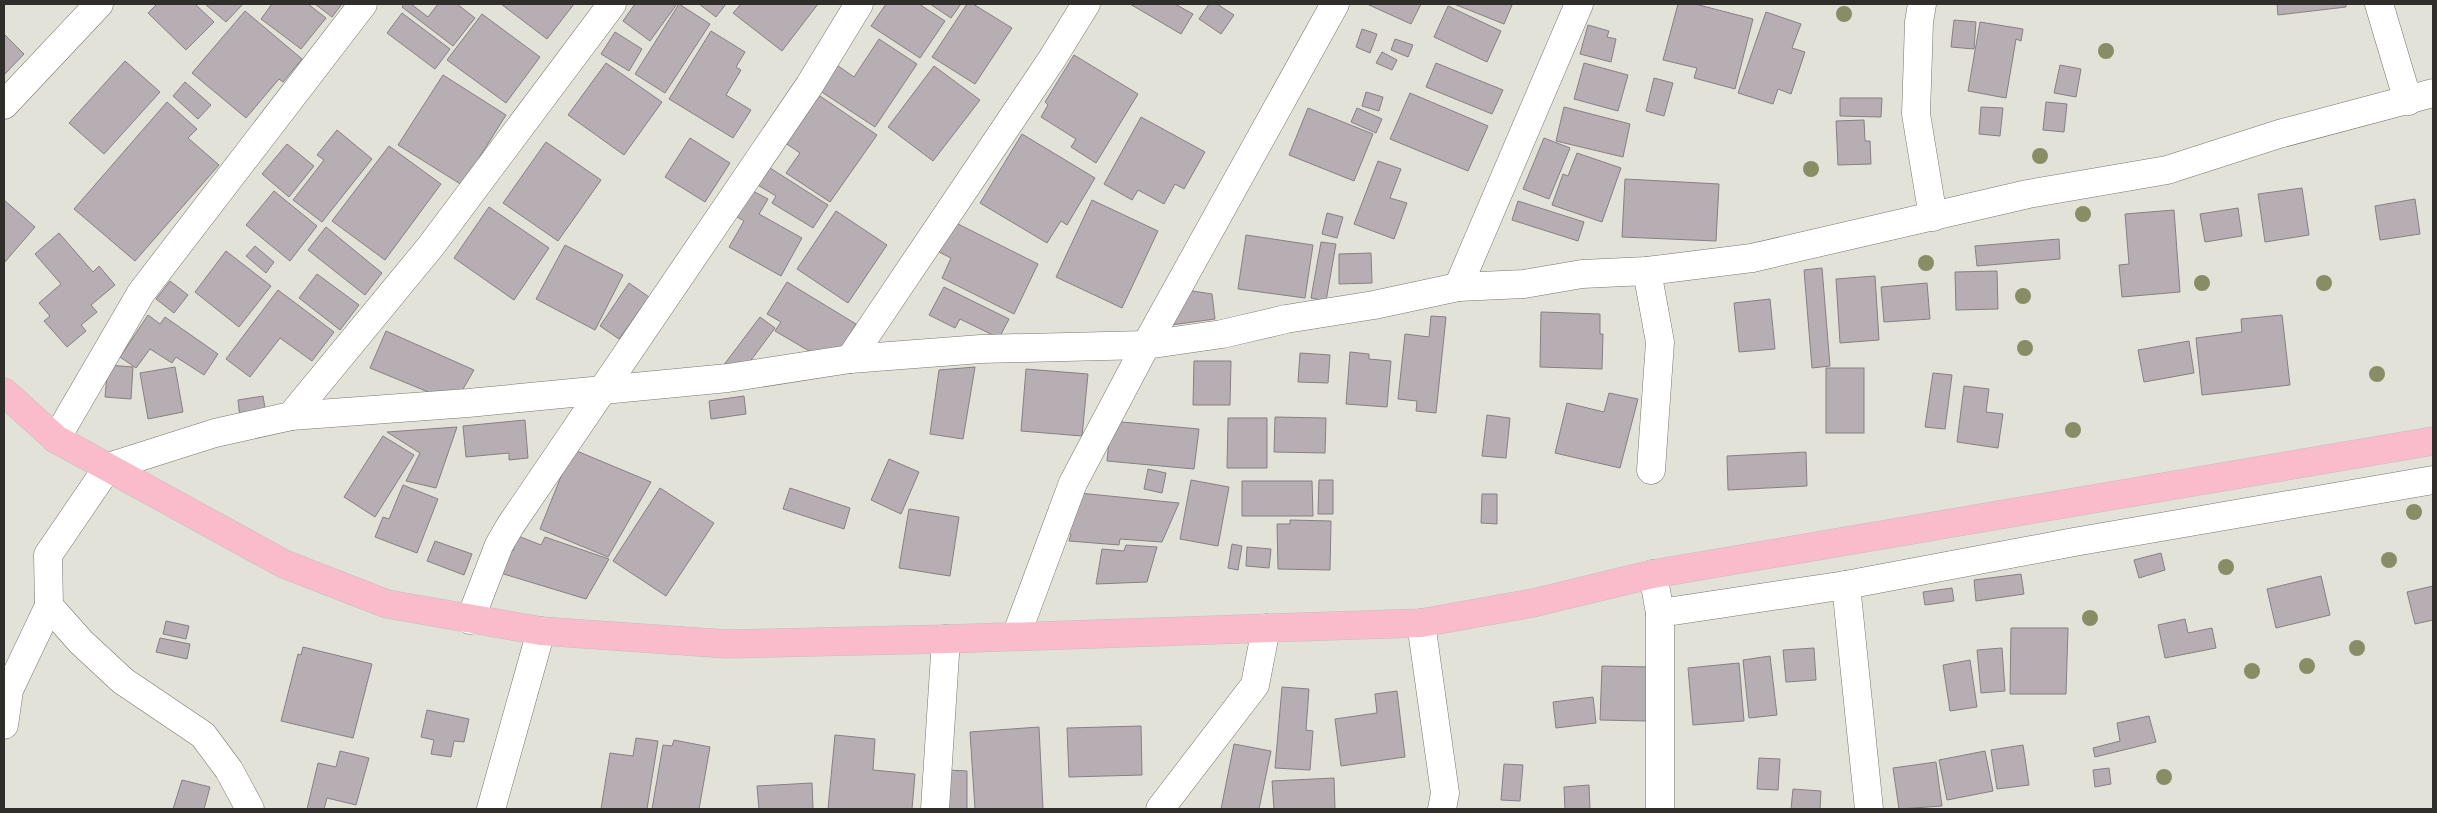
<svg xmlns="http://www.w3.org/2000/svg" width="2437" height="813" font-family="Figtree,sans-serif">
  <style>
    .building { fill: #b7aeb4; stroke: #877f84 }
    .lines { fill: none; stroke-linecap: round; stroke-linejoin: round }
    .street-casing { stroke: #77766e; stroke-width: 29 }
    .primary-casing { stroke: #c1c0bf; stroke-width: 29 }
    .street { stroke: #fff; stroke-width: 28 }
    .primary { stroke: #fabbcb; stroke-width: 28 }
    .tree { fill: #898d65 }
  </style>
  <rect width="100%" height="100%" fill="#e3e2d8"/>
  <g class="building">
    <path d="M157 4H195L214 22 186 50 148 13Z"/>
    <path d="M205 4H243L226 22Z"/>
    <path d="M272 4H308L326 18 301 49 261 19Z"/>
    <path d="M315 4H342L332 17Z"/>
    <path d="M404 4H411L428 17 438 4H457L475 18 453 46 402 7Z"/>
    <path d="M501 4H574L547 39Z"/>
    <path d="M635 4H677L650 41 623 21Z"/>
    <path d="M679 4 710 24 665 93 635 74Z"/>
    <path d="M699 4H726L716 17Z"/>
    <path d="M741 4H818L782 51 733 13Z"/>
    <path d="M886 4H919L945 21 920 58 871 26Z"/>
    <path d="M930 4H961L951 18Z"/>
    <path d="M967 4H973L1012 28 975 84 932 57Z"/>
    <path d="M1130 4H1175L1193 14 1181 34Z"/>
    <path d="M1209 4H1217L1234 15 1221 34 1199 19Z"/>
    <path d="M1367 4H1421L1411 24Z"/>
    <path d="M1454 4H1508L1512 5 1504 24Z"/>
    <path d="M1678 4H1695L1753 19 1735 89 1694 78 1697 68 1663 60Z"/>
    <path d="M2277 4H2346V7L2278 15Z"/>
    <path d="M1448 6 1501 31 1487 62 1434 37Z"/>
    <path d="M245 11 302 59 283 82 279 79 246 118 192 73Z"/>
    <path d="M1766 12 1801 24 1792 48 1805 52 1791 94 1778 89 1773 104 1738 93Z"/>
    <path d="M402 13 450 49 435 69 387 33Z"/>
    <path d="M482 14 540 57 506 103 447 60Z"/>
    <path d="M1954 20 1976 22 1974 49 1951 47Z"/>
    <path d="M1980 22 2023 29 2021 41 2016 39 2006 98 1968 91Z"/>
    <path d="M1588 25 1609 31 1607 37 1616 39 1611 62 1580 54Z"/>
    <path d="M1362 29 1377 34 1370 53 1356 47Z"/>
    <path d="M711 31 745 52 736 67 741 70 726 95 751 110 733 138 669 99Z"/>
    <path d="M615 32 642 49 629 71 601 54Z"/>
    <path d="M4 34 24 54 4 75Z"/>
    <path d="M879 39 917 64 875 127 814 87 831 61 854 77Z"/>
    <path d="M1395 39 1413 45 1408 57 1391 50Z"/>
    <path d="M1382 52 1397 60 1392 70 1376 63Z"/>
    <path d="M1074 55 1138 94 1096 163 1071 147 1076 139 1041 117 1048 105 1045 102Z"/>
    <path d="M125 61 160 92 104 154 69 123Z"/>
    <path d="M606 63 662 102 624 155 568 115Z"/>
    <path d="M1436 63 1503 90 1492 114 1426 87Z"/>
    <path d="M1584 63 1628 75 1618 111 1574 99Z"/>
    <path d="M2060 65 2081 69 2076 97 2054 93Z"/>
    <path d="M934 66 980 100 933 161 888 127Z"/>
    <path d="M443 75 506 115 462 185 398 145Z"/>
    <path d="M1654 78 1673 83 1664 116 1646 111Z"/>
    <path d="M185 82 211 105 198 119 173 96Z"/>
    <path d="M1366 92 1383 97 1379 111 1362 106Z"/>
    <path d="M1410 93 1488 126 1468 171 1390 139Z"/>
    <path d="M817 94 877 135 830 202 786 173 800 153 784 142Z"/>
    <path d="M1840 98H1882L1881 117 1840 116Z"/>
    <path d="M167 102 197 129 188 138 219 165 135 261 74 209Z"/>
    <path d="M2046 102 2067 104 2064 132 2043 130Z"/>
    <path d="M1564 107 1630 124 1623 157 1556 141Z"/>
    <path d="M1981 107 2003 108 2000 136 1979 134Z"/>
    <path d="M1308 108 1373 134 1354 181 1289 155Z"/>
    <path d="M1357 108 1382 119 1376 133 1351 122Z"/>
    <path d="M1141 117 1205 152 1184 189 1175 184 1164 204 1138 190 1132 200 1104 184Z"/>
    <path d="M1864 120 1865 141H1870L1871 164 1838 165 1836 121Z"/>
    <path d="M337 130 372 159 322 222 293 200 324 160 317 155Z"/>
    <path d="M1022 134 1095 178 1067 225 1061 221 1047 243 980 203Z"/>
    <path d="M690 138 730 163 705 202 665 177Z"/>
    <path d="M1544 138 1570 148 1549 199 1523 189Z"/>
    <path d="M546 142 601 180 558 241 503 203Z"/>
    <path d="M287 144 314 166 289 197 262 174Z"/>
    <path d="M389 146 441 184 385 260 332 221Z"/>
    <path d="M1577 153 1621 168 1602 222 1552 205 1563 174 1568 176Z"/>
    <path d="M1378 161 1401 169 1390 198 1407 203 1394 239 1354 224Z"/>
    <path d="M767 166 828 205 813 228 772 203 776 196 756 184Z"/>
    <path d="M1625 179 1719 184 1716 241 1622 237Z"/>
    <path d="M2302 188 2309 235 2265 242 2258 194Z"/>
    <path d="M749 189 768 199 759 214 802 238 781 276 729 247 744 221 734 215Z"/>
    <path d="M274 191 317 226 290 261 246 225Z"/>
    <path d="M2415 199 2420 234 2380 240 2375 206Z"/>
    <path d="M4 200 35 227 4 263Z"/>
    <path d="M1092 200 1158 231 1122 308 1056 277Z"/>
    <path d="M1518 201 1584 222 1578 241 1512 220Z"/>
    <path d="M489 207 549 248 514 300 454 258Z"/>
    <path d="M2238 208 2242 236 2205 242 2200 214Z"/>
    <path d="M2174 210 2180 292 2122 297 2119 265 2129 264 2125 214Z"/>
    <path d="M836 211 887 245 848 303 797 269Z"/>
    <path d="M1327 213 1343 217 1337 238 1322 234Z"/>
    <path d="M950 220 1038 264 1014 314 942 278 951 258 935 250Z"/>
    <path d="M326 227 382 273 365 295 308 250Z"/>
    <path d="M59 233 93 272 99 266 115 285 91 305 97 312 81 325 86 331 67 347 44 321 50 316 39 303 61 284 35 254Z"/>
    <path d="M1246 235 1313 245 1305 298 1238 289Z"/>
    <path d="M2059 239 2060 259 1977 266 1975 246Z"/>
    <path d="M1321 242 1336 244 1326 301 1311 298Z"/>
    <path d="M565 245 623 275 595 330 536 299Z"/>
    <path d="M255 246 274 262 266 273 246 256Z"/>
    <path d="M226 251 271 286 239 327 195 292Z"/>
    <path d="M1371 253 1372 283 1339 284V254Z"/>
    <path d="M1822 268 1830 366 1812 368 1804 270Z"/>
    <path d="M1997 271 1998 309 1956 310 1955 272Z"/>
    <path d="M317 274 359 305 340 330 299 298Z"/>
    <path d="M1875 276 1879 340 1840 343 1836 279Z"/>
    <path d="M170 281 188 295 174 313 156 299Z"/>
    <path d="M787 282 856 324 837 356 821 358 775 331 781 322 767 314Z"/>
    <path d="M629 283 649 297 619 339 600 326Z"/>
    <path d="M1927 283 1930 319 1884 322 1881 287Z"/>
    <path d="M944 287 1009 319 999 338 960 319 955 328 929 315Z"/>
    <path d="M278 290 334 332 312 361 280 338 250 377 226 359Z"/>
    <path d="M1186 290 1212 294 1215 319 1171 325Z"/>
    <path d="M1770 299 1775 349 1739 352 1734 303Z"/>
    <path d="M1541 312 1600 314V334H1603L1602 369 1540 367Z"/>
    <path d="M148 315 160 324 165 317 218 354 204 375 176 357 172 363 150 349 136 368 120 357Z"/>
    <path d="M2282 315 2290 385 2202 395 2196 338 2242 332 2241 319Z"/>
    <path d="M1431 316 1446 317 1436 413 1416 411 1417 401 1398 399 1405 334 1429 337Z"/>
    <path d="M760 317 775 328 743 371 720 370Z"/>
    <path d="M386 331 474 370 455 403 370 368Z"/>
    <path d="M2189 341 2194 373 2144 382 2138 350Z"/>
    <path d="M1350 352 1369 354V359L1391 361 1387 407 1346 404Z"/>
    <path d="M1300 353 1330 355 1328 383 1298 382Z"/>
    <path d="M1194 361H1231L1230 405H1193Z"/>
    <path d="M108 365 133 367 131 399 105 397Z"/>
    <path d="M175 367 183 412 148 419 140 373Z"/>
    <path d="M975 367 963 439 930 434 939 370Z"/>
    <rect x="1826" y="368" width="38" height="65"/>
    <path d="M1026 369 1088 374 1082 436 1021 431Z"/>
    <path d="M1933 373 1952 375 1945 429 1925 427Z"/>
    <path d="M1964 386 1989 389 1986 412 2003 414 1998 448 1957 442Z"/>
    <path d="M1609 393 1638 399 1620 468 1555 453 1567 403 1604 412Z"/>
    <path d="M263 396 266 414 240 418 238 400Z"/>
    <path d="M744 396 746 414 711 419 709 401Z"/>
    <path d="M1487 415 1510 418 1506 458 1482 456Z"/>
    <path d="M1275 417 1326 418 1325 453 1274 452Z"/>
    <path d="M1228 418H1267V468H1227Z"/>
    <path d="M525 420 528 458 509 460V453L466 457 463 426Z"/>
    <path d="M1111 421 1199 429 1194 469 1107 461Z"/>
    <path d="M457 427 436 488 406 481 420 453 387 432Z"/>
    <path d="M383 436 414 455 375 517 344 497Z"/>
    <path d="M572 449 651 482 608 557 540 529Z"/>
    <path d="M1806 452 1807 486 1728 490 1727 456Z"/>
    <path d="M889 459 919 472 901 514 871 500Z"/>
    <path d="M1148 469 1166 473 1162 493 1144 489Z"/>
    <path d="M1191 480 1229 487 1218 546 1180 539Z"/>
    <path d="M1319 480H1333V514H1318Z"/>
    <path d="M1242 481H1312L1313 516H1242Z"/>
    <path d="M403 485 438 499 417 553 375 537 383 517 389 519Z"/>
    <path d="M660 488 714 523 666 596 613 561Z"/>
    <path d="M790 488 850 508 844 529 783 509Z"/>
    <path d="M1079 493 1179 503 1162 542 1120 539 1119 545 1069 541 1071 534 1062 531Z"/>
    <path d="M1482 494H1497V524L1481 523Z"/>
    <path d="M909 509 959 517 950 576 899 568Z"/>
    <path d="M1290 520 1331 521 1330 570 1278 569 1277 524H1290Z"/>
    <path d="M518 536 541 545 545 537 609 559 586 599 497 572 505 548 513 551Z"/>
    <path d="M435 541 472 554 464 575 427 561Z"/>
    <path d="M1232 544 1242 546 1238 570 1228 568Z"/>
    <path d="M1126 545 1157 547 1147 582 1096 584 1102 549 1124 551Z"/>
    <path d="M1247 547 1271 549 1269 568 1246 566Z"/>
    <path d="M2161 553 2165 570 2139 578 2134 560Z"/>
    <path d="M2021 574 2024 594 1976 601 1974 580Z"/>
    <path d="M2321 576 2330 615 2276 628 2267 589Z"/>
    <path d="M2433 586V620L2415 624 2407 592Z"/>
    <path d="M1952 588 1954 601 1925 605 1923 592Z"/>
    <path d="M2185 619 2188 633 2212 628 2216 648 2165 658 2158 625Z"/>
    <path d="M166 621 189 626 186 639 163 634Z"/>
    <path d="M2011 628H2068L2066 694H2010Z"/>
    <path d="M160 638 190 644 187 659 156 652Z"/>
    <path d="M303 647 372 664 353 738 281 721 298 654 301 655Z"/>
    <path d="M1814 648 1816 680 1786 682 1783 650Z"/>
    <path d="M2002 648 2005 691 1981 693 1977 650Z"/>
    <path d="M1770 656 1777 715 1749 718 1743 660Z"/>
    <path d="M1970 660 1977 707 1950 711 1943 665Z"/>
    <path d="M1739 663 1744 721 1693 725 1688 668Z"/>
    <path d="M1602 666 1649 667 1647 721 1600 720Z"/>
    <path d="M1282 687 1309 689 1306 730 1313 731 1310 770 1275 768Z"/>
    <path d="M1397 691 1405 757 1341 766 1335 719 1377 713 1375 694Z"/>
    <path d="M1593 697 1596 723 1556 728 1553 702Z"/>
    <path d="M427 710 469 719 464 742 454 741 451 757 431 754 434 740 421 737Z"/>
    <path d="M2149 716 2156 742 2095 757 2093 748 2120 741 2117 723Z"/>
    <path d="M1141 726 1142 775 1069 777 1067 728Z"/>
    <path d="M1039 727 1043 809H975L970 732Z"/>
    <path d="M835 735 875 739 873 770 915 774 912 809H828Z"/>
    <path d="M636 738 658 741 647 809H601L610 753 633 756Z"/>
    <path d="M674 740 710 747 699 809H652L663 745 672 746Z"/>
    <path d="M1234 744 1271 751 1259 809H1221Z"/>
    <path d="M2023 745 2029 785 1997 789 1991 750Z"/>
    <path d="M340 751 369 758 356 805 327 798 324 809H307L318 763 336 767Z"/>
    <path d="M1985 751 1993 791 1947 800 1939 760Z"/>
    <path d="M1759 758 1780 759 1778 790 1757 789Z"/>
    <path d="M1936 762 1942 806 1899 809 1893 768Z"/>
    <path d="M1504 764 1523 765 1520 801 1501 800Z"/>
    <path d="M2109 768 2111 784 2095 787 2093 770Z"/>
    <path d="M947 770 967 771V809H947Z"/>
    <path d="M1334 778 1335 809H1274L1272 781Z"/>
    <path d="M182 780 210 787 204 809H173Z"/>
    <path d="M812 783 813 809H759L757 786Z"/>
    <path d="M1589 785 1590 809H1565L1564 787Z"/>
    <path d="M1793 789 1821 791 1820 809H1791Z"/>
  </g>
  <g class="lines">
    <defs>
      <g id="street">
        <path d="M1922 4 1919 22 1916 114 1933 217"/>
        <path d="M2379 4 2408 101"/>
        <path d="M4 105 99 4"/>
        <path d="M1647 271 1660 342 1651 470"/>
        <path d="M1458 287 1579 4"/>
        <path d="M850 359 1052 59 1086 4"/>
        <path d="M291 416 468 403 728 378 850 359 981 349 1146 345 1222 334 1286 319 1374 305 1458 287 1524 284 1582 274 1647 271 1752 258 2028 194 2167 170 2279 134 2433 93"/>
        <path d="M56 439 141 293 363 4"/>
        <path d="M1653 574 1660 613V809"/>
        <path d="M1846 585 1869 809"/>
        <path d="M1660 613 1846 585 2074 542 2433 480"/>
        <path d="M470 620 499 545 510 526 809 86 859 4"/>
        <path d="M1421 623 1445 793 1442 809"/>
        <path d="M1016 636 1073 483 1146 345 1335 4"/>
        <path d="M4 725 9 690 49 606"/>
        <path d="M250 809 229 770 203 735 123 681 81 642 49 606 48 555 108 467 215 433 291 416 431 246 612 4"/>
        <path d="M491 809 541 631"/>
        <path d="M935 809 946 639"/>
        <path d="M1160 809 1255 685 1266 628"/>
      </g>
      <path id="primary" d="M4 392 56 439 284 564 387 604 541 631 727 644 946 639 1421 623 1533 603 1653 574 2433 441"/>
    </defs>
    <use href="#street" class="street-casing"/>
    <use href="#primary" class="primary-casing"/>
    <use href="#street" class="street"/>
    <use href="#primary" class="primary"/>
  </g>
  <g class="tree">
    <circle cx="1844" cy="14" r="8"/>
    <circle cx="2106" cy="51" r="8"/>
    <circle cx="2040" cy="156" r="8"/>
    <circle cx="1811" cy="169" r="8"/>
    <circle cx="2083" cy="214" r="8"/>
    <circle cx="1926" cy="263" r="8"/>
    <circle cx="2202" cy="283" r="8"/>
    <circle cx="2324" cy="283" r="8"/>
    <circle cx="2023" cy="296" r="8"/>
    <circle cx="2025" cy="348" r="8"/>
    <circle cx="2377" cy="374" r="8"/>
    <circle cx="2073" cy="430" r="8"/>
    <circle cx="2414" cy="512" r="8"/>
    <circle cx="2389" cy="560" r="8"/>
    <circle cx="2226" cy="567" r="8"/>
    <circle cx="2090" cy="618" r="8"/>
    <circle cx="2357" cy="648" r="8"/>
    <circle cx="2307" cy="666" r="8"/>
    <circle cx="2252" cy="671" r="8"/>
    <circle cx="2164" cy="777" r="8"/>
  </g>
  <rect width="2437" height="813" fill="none" stroke="#2f2e2a" stroke-width="10"/>
</svg>
